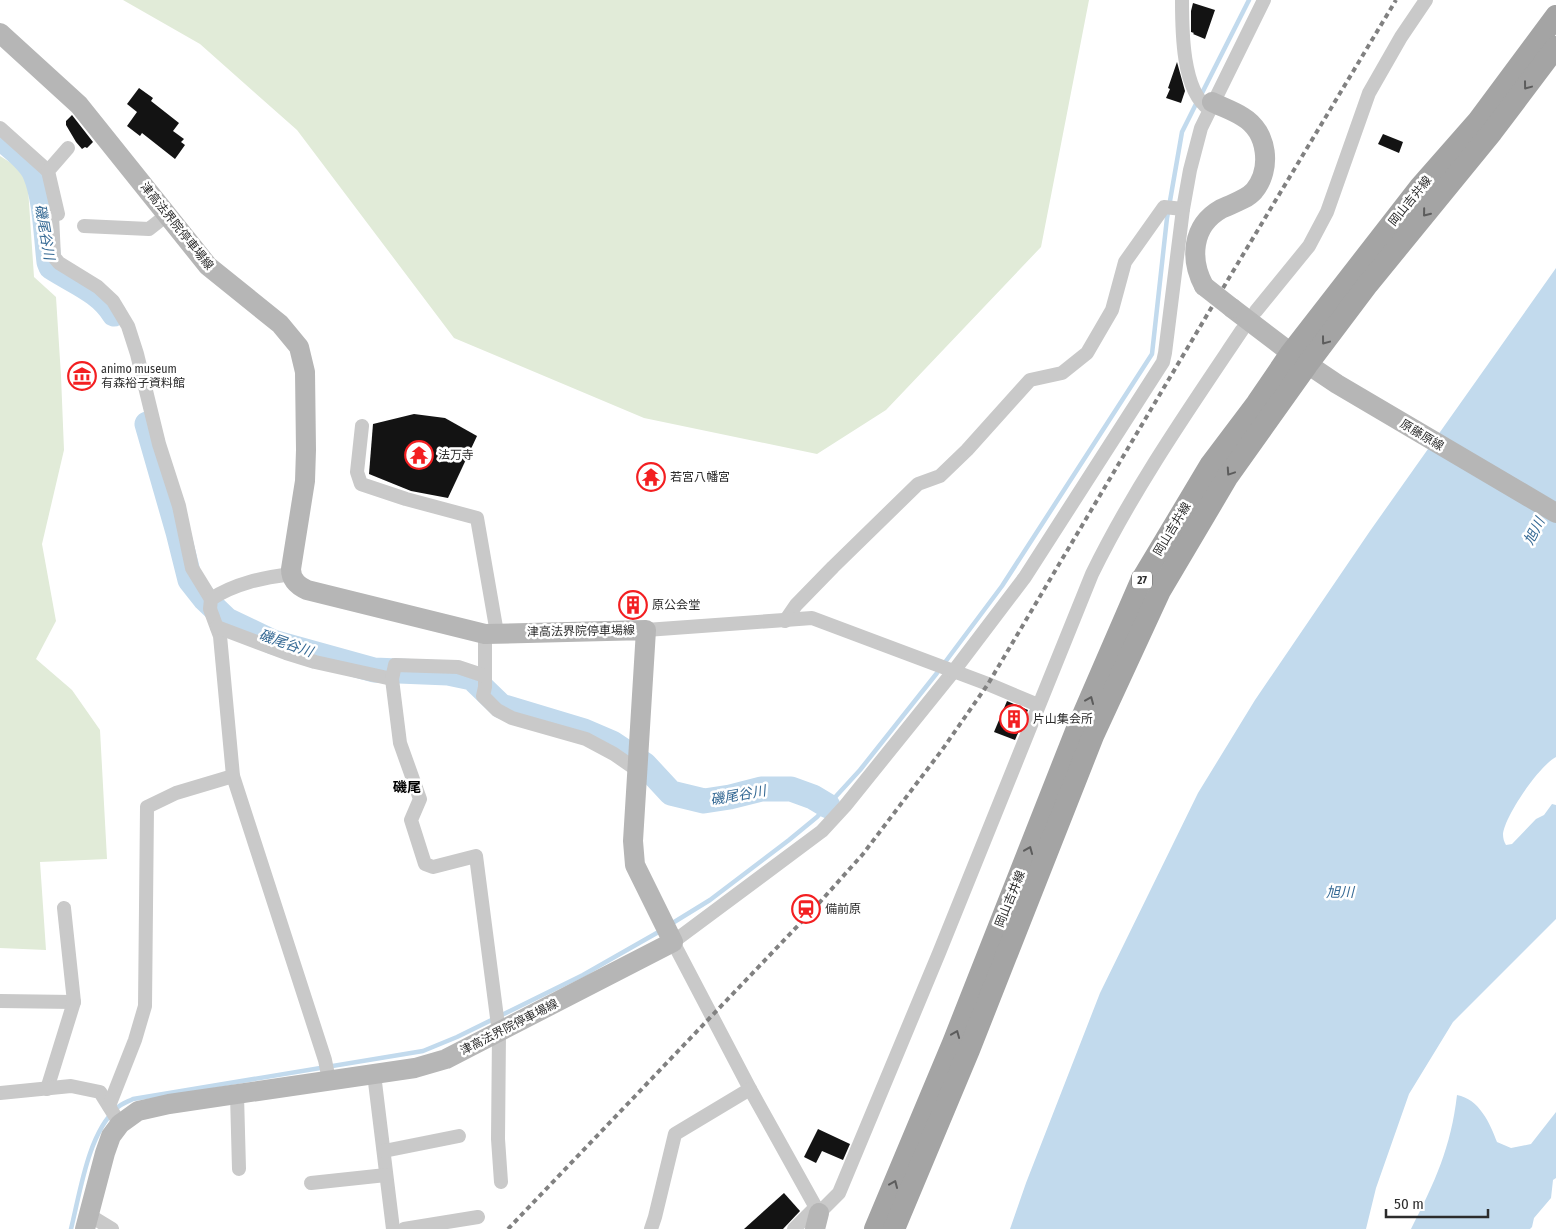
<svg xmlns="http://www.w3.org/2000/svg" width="1556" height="1229" font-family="'Fira Sans Condensed','Noto Sans JP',sans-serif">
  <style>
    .green { fill: #e1ebd8 }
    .water { fill: #c2daed }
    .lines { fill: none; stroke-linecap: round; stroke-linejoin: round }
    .stream { stroke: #c2daed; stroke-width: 4.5 }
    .river { stroke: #c2daed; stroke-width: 25 }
    .building { fill: #131313 }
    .street { stroke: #c9c9c9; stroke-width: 14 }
    .secondary { stroke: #b6b6b6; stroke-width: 20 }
    .primary { stroke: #a4a4a4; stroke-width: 22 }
    .rail { stroke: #818181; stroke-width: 4; stroke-dasharray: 5 4; stroke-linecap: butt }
    .secondary-bridge { stroke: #b6b6b6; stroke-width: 20 }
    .oneway { stroke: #5c5c5c }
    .labels { text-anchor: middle; stroke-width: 5; stroke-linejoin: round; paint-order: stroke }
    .shield { fill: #fff; stroke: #6b6b6b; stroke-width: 1 }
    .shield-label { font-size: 11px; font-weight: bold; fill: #2c2c2c }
    .street-label { font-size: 12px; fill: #2c2c2c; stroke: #fff }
    .poi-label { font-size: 12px; fill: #2c2c2c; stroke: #fff; text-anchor: start }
    .water-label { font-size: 14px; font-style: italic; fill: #356994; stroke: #fff }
    .neighbourhood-label { font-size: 14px; font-weight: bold; fill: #000; stroke: #fff }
  </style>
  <rect width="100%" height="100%" fill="#fff"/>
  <g class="green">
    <path d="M123 0H1089L1041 247 886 410 817 454 644 418 454 338 297 130 200 44Z"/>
    <path d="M0 156 27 173 34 277 56 297 61 376 64 450 42 544 56 621 36 659 72 690 100 730 107 859 40 862 46 950 0 948Z"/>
  </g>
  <g class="water">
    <path d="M1556 268V757C1540 765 1505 815 1503 834 1503 838 1504 842 1506 845L1512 844 1536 819 1544 815 1552 804 1556 805V919L1453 1022 1409 1094 1376 1188 1366 1229H1010L1026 1183 1100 993 1198 793 1255 700 1370 531Z"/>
    <path d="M1457 1095C1479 1099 1490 1123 1497 1142L1511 1148 1531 1144 1556 1112V1178L1553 1180 1551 1198 1534 1218 1532 1227 1530 1229H1411C1435 1182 1451 1147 1457 1095Z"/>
  </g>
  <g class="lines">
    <g class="stream">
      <path d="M1201 95 1249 0"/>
      <path d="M671 924 710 900 789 840 817 817 860 770 937 673 1002 586 1152 354 1167 218 1182 132 1197 102"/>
      <path d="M71 1229C80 1193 88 1134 116 1109 120 1104 127 1102 133 1099L423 1051 457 1037 583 975 662 930"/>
    </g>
    <g class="river">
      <path d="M0 138C12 148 29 160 35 174 45 197 46 237 49 262L51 267C74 282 100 291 114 314"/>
      <path d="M147 424 178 532 190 580 205 599 227 620 273 642 374 670 448 673 472 678 501 706 584 731 612 743 645 765 671 793 704 801 730 797 761 789H791L813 797 828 806"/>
    </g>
  </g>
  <g class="building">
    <path d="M1193 3 1215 10 1205 39 1193 34 1194 33 1191 32V11Z"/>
    <path d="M1177 62 1185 91 1181 103 1166 98 1170 89 1168 88Z"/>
    <path d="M139 88 153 98 151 101 179 123 173 131 184 139 181 142 185 145 175 159 142 133 140 136 127 126 137 112 127 104Z"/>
    <path d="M72 115 93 142 87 148 85 147 82 149 76 142 66 125V121Z"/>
    <path d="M1383 134 1403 142 1399 153 1378 144Z"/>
    <path d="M414 414 445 418 477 436 448 498 411 491 369 474 373 424Z"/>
    <path d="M626 594H641L640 616H625Z"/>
    <path d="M1007 701 1028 710 1015 740 994 732Z"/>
    <path d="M818 1129 850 1144 843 1160 822 1151 816 1163 804 1157Z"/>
    <path d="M784 1193 800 1211 783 1229H744Z"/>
  </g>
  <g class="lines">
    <g class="street">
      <path d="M1182 0C1182 30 1182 91 1209 109"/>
      <path d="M0 128 48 171"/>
      <path d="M68 148 48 171 58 214 52 215 54 257 59 263 98 287 113 301 128 326 137 354 159 444 179 506 192 568 211 599"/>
      <path d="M84 226 149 229 168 214"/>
      <path d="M1256 311 1309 246 1327 212 1369 93 1401 37 1426 0"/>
      <path d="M1242 330C1189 409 1134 488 1092 574L939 953 839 1193 819 1213 750 1089 673 942 822 831 845 806 953 672 1025 577 1163 362 1165 353 1183 209 1190 170 1201 128 1264 0"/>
      <path d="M362 426 357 472 361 484 406 499 477 518 497 633"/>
      <path d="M291 574C262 578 236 583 211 599L210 609 220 636 233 776 325 1060 329 1080"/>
      <path d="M785 621 796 605 833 567 918 484 940 476 967 450 1030 380 1062 373 1087 353 1112 310 1125 262 1164 207 1183 209"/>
      <path d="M217 627 286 653 315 662 392 679"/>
      <path d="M646 630 812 618 988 684 1038 705"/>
      <path d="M485 634V687L483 696 497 710 512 718 586 739 614 754 637 770"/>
      <path d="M485 676 458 667 395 665 392 679 400 743 420 799 411 820 425 864 433 867 476 856 499 1033 498 1139 501 1182"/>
      <path d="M0 1001 74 1002"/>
      <path d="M374 1074 393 1229"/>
      <path d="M47 1089 74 1002 64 908"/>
      <path d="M0 1093 71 1086 100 1092 120 1124"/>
      <path d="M237 1095 239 1169"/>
      <path d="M109 1106 135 1040 145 1006 147 807 176 793 233 776"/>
      <path d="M384 1151 459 1136"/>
      <path d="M311 1183 386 1175"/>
      <path d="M89 1215 112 1229"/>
      <path d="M404 1229 478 1217"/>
      <path d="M651 1229 655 1217 675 1134 750 1089"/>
      <path d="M794 1229 815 1208"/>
    </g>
    <g class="secondary">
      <path d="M0 33 79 105 208 266 280 324 299 347 305 372 306 450 305 481 291 569C291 580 298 586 307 590L485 634 646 630 633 841 635 865 673 942 446 1059 415 1068 169 1104 138 1111 120 1124 111 1136 105 1153 85 1229"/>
      <path d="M1204 286C1190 260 1191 226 1221 209 1231 204 1246 200 1254 191 1272 169 1268 132 1243 117 1234 111 1222 107 1212 102"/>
      <path d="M1232 308 1291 353 1337 384 1556 513"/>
      <path d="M815 1229 819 1213"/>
    </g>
    <g class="primary">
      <path d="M875 1229 953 1043 1076 731 1141 581 1211 464 1257 403 1291 353 1420 187 1478 121 1556 16"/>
      <path d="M894 1229 969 1050 1093 736 1160 591 1228 476 1307 365 1368 284 1492 132 1556 47"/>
    </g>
    <path class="rail" d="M508 1229 811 912 863 854 942 750 988 684 1229 278 1396 0"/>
    <path class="secondary-bridge" d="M1204 286 1232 308"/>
  </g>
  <defs><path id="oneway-chevron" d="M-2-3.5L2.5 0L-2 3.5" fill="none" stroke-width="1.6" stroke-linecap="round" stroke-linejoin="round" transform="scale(1.25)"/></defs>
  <g class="oneway">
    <use href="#oneway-chevron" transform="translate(1527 86) rotate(127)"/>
    <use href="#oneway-chevron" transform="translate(1426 213) rotate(129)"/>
    <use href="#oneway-chevron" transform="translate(1325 341) rotate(127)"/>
    <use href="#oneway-chevron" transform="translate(1230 472) rotate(124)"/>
    <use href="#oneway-chevron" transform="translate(1090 700) rotate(-67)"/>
    <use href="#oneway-chevron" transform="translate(1029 850) rotate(-68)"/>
    <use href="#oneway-chevron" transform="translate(956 1034) rotate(-68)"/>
    <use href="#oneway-chevron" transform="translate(894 1184) rotate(-67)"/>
  </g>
  <defs>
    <symbol id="museum-ring" viewBox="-11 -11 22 22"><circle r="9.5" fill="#fff" stroke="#f31f21" stroke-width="1.5"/><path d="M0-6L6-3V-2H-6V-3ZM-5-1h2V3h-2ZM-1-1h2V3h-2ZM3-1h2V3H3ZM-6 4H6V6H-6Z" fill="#f31f21"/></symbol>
    <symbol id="temple-ring" viewBox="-11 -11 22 22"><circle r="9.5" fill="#fff" stroke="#f31f21" stroke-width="1.5"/><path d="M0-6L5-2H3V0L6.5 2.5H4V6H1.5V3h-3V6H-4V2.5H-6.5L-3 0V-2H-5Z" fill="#f31f21"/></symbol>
    <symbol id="building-ring" viewBox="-11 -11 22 22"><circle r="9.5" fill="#fff" stroke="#f31f21" stroke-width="1.5"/><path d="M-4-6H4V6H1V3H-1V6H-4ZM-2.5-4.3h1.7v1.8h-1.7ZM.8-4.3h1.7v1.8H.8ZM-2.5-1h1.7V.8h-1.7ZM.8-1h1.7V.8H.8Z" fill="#f31f21"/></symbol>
    <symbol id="station-ring" viewBox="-11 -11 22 22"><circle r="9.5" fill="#fff" stroke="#f31f21" stroke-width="1.5"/><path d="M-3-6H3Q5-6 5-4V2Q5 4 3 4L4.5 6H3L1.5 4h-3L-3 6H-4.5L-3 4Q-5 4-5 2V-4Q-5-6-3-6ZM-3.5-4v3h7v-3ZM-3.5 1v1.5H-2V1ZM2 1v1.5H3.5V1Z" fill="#f31f21"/></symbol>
  </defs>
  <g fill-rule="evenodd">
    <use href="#museum-ring" x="66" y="360" width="32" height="32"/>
    <use href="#temple-ring" x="403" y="439" width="32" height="32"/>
    <use href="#temple-ring" x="635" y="461" width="32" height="32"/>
    <use href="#building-ring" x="617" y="589" width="32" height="32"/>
    <use href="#building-ring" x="998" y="703" width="32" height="32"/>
    <use href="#station-ring" x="790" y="893" width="32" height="32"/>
  </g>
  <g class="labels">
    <rect class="shield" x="1132" y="571.5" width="20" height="17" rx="4"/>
    <g class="shield-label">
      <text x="1142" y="584">27</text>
    </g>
    <g class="street-label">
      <text transform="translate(1410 201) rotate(-51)" y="4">岡山吉井線</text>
      <text transform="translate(177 226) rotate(51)" y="4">津高法界院停車場線</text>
      <text transform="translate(1422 435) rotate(31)" y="4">原藤原線</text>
      <text transform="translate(1172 529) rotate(-59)" y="4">岡山吉井線</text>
      <text transform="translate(581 631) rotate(-1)" y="4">津高法界院停車場線</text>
      <text transform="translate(1010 899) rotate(-68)" y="4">岡山吉井線</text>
      <text transform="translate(509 1027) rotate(-27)" y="4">津高法界院停車場線</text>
    </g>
    <g class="poi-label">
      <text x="101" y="373">animo museum<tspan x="101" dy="14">有森裕子資料館</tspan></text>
      <text x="438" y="459">法万寺</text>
      <text x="670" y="481">若宮八幡宮</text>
      <text x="652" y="609">原公会堂</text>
      <text x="1033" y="723">片山集会所</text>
      <text x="825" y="913">備前原</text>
    </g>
    <g class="water-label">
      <text transform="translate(45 232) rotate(80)" y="5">磯尾谷川</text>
      <text transform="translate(1534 531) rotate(-63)" y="5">旭川</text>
      <text transform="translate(286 643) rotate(19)" y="5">磯尾谷川</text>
      <text transform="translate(738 795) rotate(-10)" y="5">磯尾谷川</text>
      <text x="1340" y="897">旭川</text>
    </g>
    <g class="neighbourhood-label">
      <text x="407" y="792">磯尾</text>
    </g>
  </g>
  <path d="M1386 1209v8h102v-8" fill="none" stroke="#2c2c2c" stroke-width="2.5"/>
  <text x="1394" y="1209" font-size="15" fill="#2c2c2c" stroke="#ffffff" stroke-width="4" paint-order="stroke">50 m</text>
</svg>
